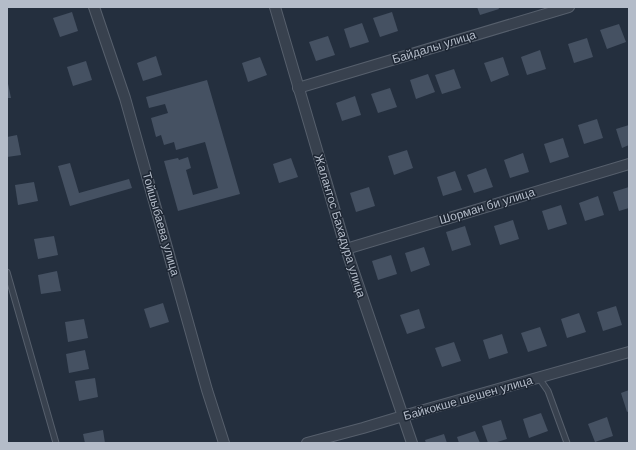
<svg xmlns="http://www.w3.org/2000/svg" width="636" height="450" font-family="Arial,sans-serif">
  <style>
    .building { fill: #455162 }
    .lines { fill: none; stroke-linecap: round; stroke-linejoin: round }
    .lane-casing { stroke: #565f6c; stroke-width: 7 }
    .street-casing { stroke: #565f6c; stroke-width: 12 }
    .lane { stroke: #38414e; stroke-width: 5 }
    .street { stroke: #38414e; stroke-width: 10 }
    .labels { text-anchor: middle; stroke-width: 3; stroke-linejoin: round; paint-order: stroke }
    .street-label { font-size: 12px; fill: #b4bcc9; stroke: #1d2633 }
  </style>
  <rect width="100%" height="100%" fill="#242f3e"/>
  <g class="building">
    <path d="M477 7H498L499 9 480 15Z"/>
    <path d="M72 12 78 31 60 37 53 18Z"/>
    <path d="M392 12 398 31 380 37 373 18Z"/>
    <path d="M362 23 369 42 350 48 344 29Z"/>
    <path d="M619 24 626 42 607 49 600 30Z"/>
    <path d="M328 36 335 55 316 61 309 42Z"/>
    <path d="M587 38 593 57 574 63 568 44Z"/>
    <path d="M540 50 546 69 527 75 521 57Z"/>
    <path d="M156 56 162 75 143 81 137 63Z"/>
    <path d="M260 57 267 75 248 82 242 63Z"/>
    <path d="M503 57 509 75 491 82 484 63Z"/>
    <path d="M86 61 92 80 73 86 67 67Z"/>
    <path d="M454 69 461 88 442 94 435 75Z"/>
    <path d="M428 74 435 92 416 99 410 80Z"/>
    <path d="M7 79 11 98H7Z"/>
    <path d="M207 80 240 194 178 211 164 161 178 158 179 160 188 157 191 168 186 170 193 195 218 188 205 142 176 150 174 142 164 145 161 135 156 137 151 118 168 113 165 104 149 108 146 97Z"/>
    <path d="M390 88 397 107 378 113 371 94Z"/>
    <path d="M355 96 361 115 342 121 336 103Z"/>
    <path d="M597 119 603 138 584 144 578 125Z"/>
    <path d="M629 125V145L622 148 616 129Z"/>
    <path d="M17 135 21 155 7 157V137Z"/>
    <path d="M563 138 569 157 550 163 544 144Z"/>
    <path d="M407 150 413 168 394 175 388 156Z"/>
    <path d="M523 153 529 172 510 178 504 160Z"/>
    <path d="M291 158 298 177 279 183 273 164Z"/>
    <path d="M70 163 79 193 129 179 132 188 70 206 58 166Z"/>
    <path d="M486 168 493 187 474 193 467 175Z"/>
    <path d="M455 171 462 190 443 196 437 177Z"/>
    <path d="M34 182 38 201 18 205 15 185Z"/>
    <path d="M369 187 375 206 356 212 350 193Z"/>
    <path d="M629 187V208L619 211 613 192Z"/>
    <path d="M598 196 604 215 585 221 579 203Z"/>
    <path d="M561 205 567 224 548 230 542 211Z"/>
    <path d="M513 220 519 239 500 245 494 226Z"/>
    <path d="M465 226 471 245 452 251 446 232Z"/>
    <path d="M54 236 58 255 38 259 34 239Z"/>
    <path d="M424 247 430 265 411 272 405 253Z"/>
    <path d="M391 255 397 274 378 280 372 261Z"/>
    <path d="M57 271 61 291 41 294 38 275Z"/>
    <path d="M163 303 169 322 150 328 144 309Z"/>
    <path d="M616 306 622 325 603 331 597 312Z"/>
    <path d="M419 309 425 328 407 334 400 315Z"/>
    <path d="M579 313 586 332 567 338 561 319Z"/>
    <path d="M84 319 88 338 68 342 65 322Z"/>
    <path d="M540 327 547 346 528 352 521 333Z"/>
    <path d="M502 334 508 353 489 359 483 340Z"/>
    <path d="M454 342 461 361 442 367 435 348Z"/>
    <path d="M85 350 89 369 69 373 66 354Z"/>
    <path d="M95 378 98 397 79 401 75 381Z"/>
    <path d="M629 390V411L627 412 621 393Z"/>
    <path d="M541 413 548 431 529 438 523 419Z"/>
    <path d="M607 417 613 436 595 442 588 424Z"/>
    <path d="M501 420 507 439 494 443H488L482 426Z"/>
    <path d="M103 430 105 443H85L83 434Z"/>
    <path d="M475 431 480 443H459L457 437Z"/>
    <path d="M444 434 447 443H426L425 440Z"/>
  </g>
  <g class="lines">
    <defs>
      <g id="lane">
        <path d="M7 272 56 443"/>
        <path d="M539 378 548 391 567 443"/>
      </g>
      <g id="street">
        <path d="M94 7 125 98 207 390 224 443"/>
        <path d="M275 7 346 249 412 443"/>
        <path d="M298 88 569 7"/>
        <path d="M346 249 629 164"/>
        <path d="M307 443 363 428 403 416 629 352"/>
      </g>
    </defs>
    <use href="#lane" class="lane-casing"/>
    <use href="#street" class="street-casing"/>
    <use href="#lane" class="lane"/>
    <use href="#street" class="street"/>
  </g>
  <g class="labels">
    <g class="street-label">
      <text transform="translate(434 47) rotate(-17)" y="4">Байдалы улица</text>
      <text transform="translate(487 206) rotate(-17)" y="4">Шорман би улица</text>
      <text transform="translate(161 224) rotate(74)" y="4">Тойшыбаева улица</text>
      <text transform="translate(340 226) rotate(73)" y="4">Жалантос Бахадура улица</text>
      <text transform="translate(468 398) rotate(-16)" y="4">Байкокше шешен улица</text>
    </g>
  </g>
  <rect width="636" height="450" fill="none" stroke="#b4bcc9" stroke-width="16"/>
</svg>
